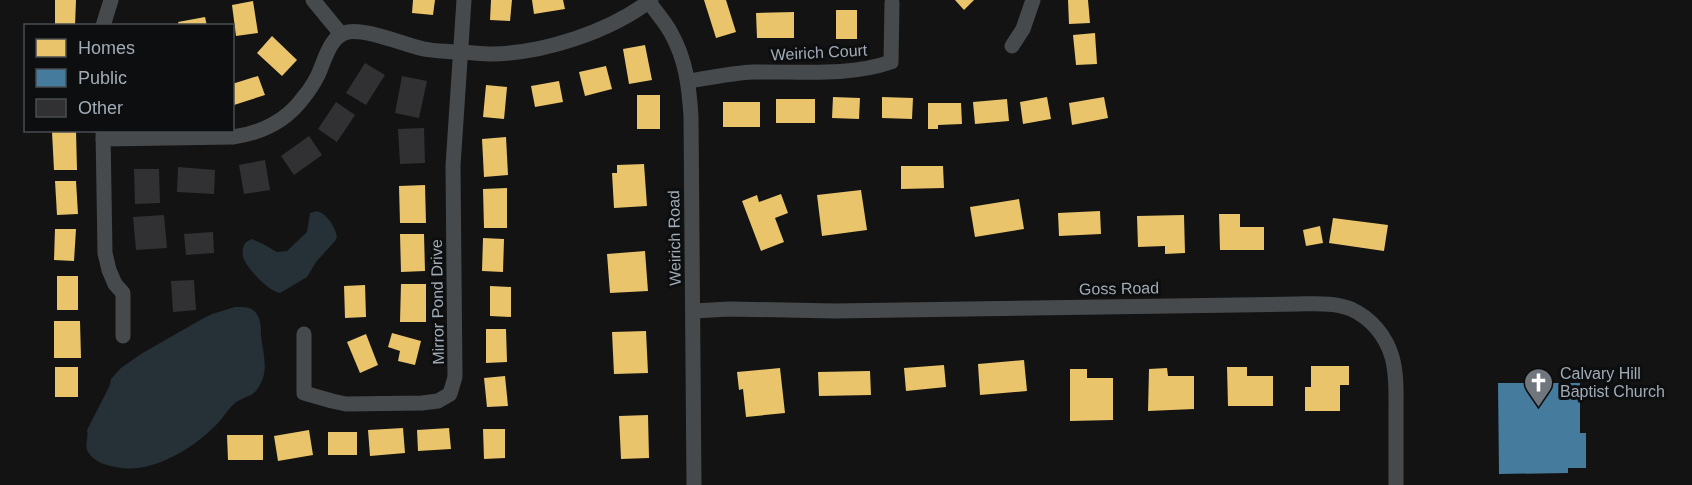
<svg xmlns="http://www.w3.org/2000/svg" width="1692" height="485" font-family="Helvetica,sans-serif">
  <style>
    .water { fill: #253136 }
    .homes { fill: #e9c46a }
    .public { fill: #457b9d }
    .building { fill: #313133 }
    .lines { fill: none; stroke-linecap: round; stroke-linejoin: round }
    .minor { stroke: #474a4c; stroke-width: 15 }
    .labels { text-anchor: middle; stroke-width: 6; stroke-linejoin: round; paint-order: stroke }
    .street-label { font-size: 16px; fill: #a2acb6; stroke: #0d0e0f }
    .poi-label { font-size: 16px; fill: #a2acb6; stroke: #0d0e0f; text-anchor: start }
  </style>
  <rect width="100%" height="100%" fill="#131313"/>
  <g class="water">
    <path d="M317 211C327 214 335 226 337 237L335 241 316 262 307 277 280 293C269 292 245 267 243 256 242 251 243 246 246 242L252 239 263 244 277 252 287 251 307 232 310 213Z"/>
    <path d="M235 307C243 307 251 306 256 313 261 319 261 328 261 335 263 356 271 373 255 392 250 397 241 398 235 403 227 410 222 420 214 427 191 450 149 475 116 467 105 465 94 462 88 452 84 445 89 438 87 430L110 385 111 379 121 368 141 354 202 319 212 314Z"/>
  </g>
  <g class="homes">
    <path d="M55 0H76L75 26H55Z"/>
    <path d="M413 0H435L433 15 412 13Z"/>
    <path d="M491 0H512L510 21 490 20Z"/>
    <path d="M532 0H563L565 9 534 14Z"/>
    <path d="M704 0H726L736 32 716 38Z"/>
    <path d="M955 0H974L964 10Z"/>
    <path d="M1068 0H1088L1090 23 1069 24Z"/>
    <path d="M253 1 258 33 236 36 232 5Z"/>
    <rect x="836" y="10" width="21" height="29"/>
    <path d="M794 12V38H757L756 13Z"/>
    <path d="M205 17 207 26H179L178 22Z"/>
    <path d="M1095 33 1097 64 1076 65 1073 35Z"/>
    <path d="M272 36 297 60 282 76 257 53Z"/>
    <path d="M645 45 652 80 629 84 623 49Z"/>
    <path d="M606 66 612 89 585 96 579 72Z"/>
    <path d="M258 76 265 95 234 105 232 99V84Z"/>
    <path d="M559 81 563 102 535 107 531 86Z"/>
    <path d="M486 85 507 87 504 119 483 117Z"/>
    <rect x="637" y="95" width="23" height="34"/>
    <path d="M833 97 860 98 859 119 832 118Z"/>
    <path d="M882 97 913 98 912 119 882 118Z"/>
    <path d="M1047 97 1051 119 1023 124 1020 102Z"/>
    <path d="M1104 97 1108 118 1072 125 1069 103Z"/>
    <rect x="776" y="99" width="39" height="24"/>
    <path d="M1007 99 1009 121 975 124 973 102Z"/>
    <rect x="723" y="102" width="37" height="25"/>
    <path d="M928 103H961L962 124 938 125V129H928Z"/>
    <path d="M76 131 77 170H54L52 132Z"/>
    <path d="M506 137 508 175 484 177 482 139Z"/>
    <path d="M644 164 647 206 614 208 612 173H617V165Z"/>
    <path d="M901 166H943L944 188 901 189Z"/>
    <path d="M55 181H76L78 214 57 215Z"/>
    <path d="M425 185 426 223H400L399 186Z"/>
    <path d="M507 188V228H484L483 189Z"/>
    <path d="M861 190 867 230 822 236 817 195Z"/>
    <path d="M781 194 788 213 775 218 784 242 761 251 742 201 757 195 759 202Z"/>
    <path d="M1019 199 1024 229 975 237 970 207Z"/>
    <path d="M1100 211 1101 234 1059 236 1058 213Z"/>
    <path d="M1219 214H1240V227H1264V250H1220Z"/>
    <path d="M1184 215 1185 253 1165 254V246L1138 247 1137 216Z"/>
    <path d="M1333 218 1388 225 1384 251 1329 243Z"/>
    <path d="M1320 226 1323 243 1306 246 1303 230Z"/>
    <path d="M55 229H76L74 261 54 260Z"/>
    <path d="M400 234H424L425 271 401 272Z"/>
    <path d="M483 238 504 239 503 272 482 271Z"/>
    <path d="M645 251 648 291 610 293 607 254Z"/>
    <rect x="57" y="276" width="21" height="34"/>
    <path d="M401 284H426V322H400Z"/>
    <path d="M365 285 366 317 345 318 344 286Z"/>
    <path d="M490 286 511 287V317L490 316Z"/>
    <path d="M54 321H80L81 358H54Z"/>
    <path d="M486 329H506L507 362 486 363Z"/>
    <path d="M646 331 648 373 614 374 612 332Z"/>
    <path d="M392 333 421 341 415 365 398 361 400 351 388 347Z"/>
    <path d="M366 334 378 365 360 373 347 342Z"/>
    <path d="M1024 360 1027 391 980 395 978 364Z"/>
    <path d="M944 365 946 387 906 391 904 368Z"/>
    <path d="M1311 366H1349V385H1340V411H1305V387H1311Z"/>
    <rect x="55" y="367" width="23" height="30"/>
    <path d="M1227 367H1247V376H1273V406H1228Z"/>
    <path d="M780 368 785 413 746 417 743 389 739 390 737 372Z"/>
    <path d="M1167 368 1168 376H1194V409L1148 411 1149 369Z"/>
    <path d="M1070 369H1087V378H1113V420L1070 421Z"/>
    <path d="M870 371 871 395 819 396 818 372Z"/>
    <path d="M505 376 508 406 487 407 484 378Z"/>
    <path d="M648 415 649 458 621 459 619 416Z"/>
    <path d="M403 428 405 453 370 456 368 430Z"/>
    <path d="M449 428 451 449 418 451 417 430Z"/>
    <path d="M483 429H505V458L484 459Z"/>
    <path d="M309 430 313 455 278 461 274 436Z"/>
    <rect x="328" y="432" width="29" height="23"/>
    <path d="M227 435H263V460H228Z"/>
  </g>
  <path class="public" d="M1498 383H1580V433H1586V468H1568V473L1499 474Z"/>
  <g class="building">
    <path d="M365 63 385 75 366 105 346 93Z"/>
    <path d="M402 76 427 81 419 118 395 113Z"/>
    <path d="M336 102 355 115 337 142 318 129Z"/>
    <path d="M424 128 425 163 400 164 398 129Z"/>
    <path d="M309 136 322 155 294 175 281 156Z"/>
    <path d="M265 160 270 190 244 194 239 165Z"/>
    <path d="M178 167 215 170 214 194 177 192Z"/>
    <path d="M134 169H159L160 203 135 204Z"/>
    <path d="M164 215 167 248 136 250 133 217Z"/>
    <path d="M213 232 214 253 186 255 184 234Z"/>
    <path d="M194 280 196 310 173 312 171 281Z"/>
  </g>
  <g class="lines">
    <g class="minor">
      <path d="M313 0 341 34"/>
      <path d="M649 2C656 12 665 22 671 33 686 60 689 86 691 116L694 485"/>
      <path d="M103 26 111 0"/>
      <path d="M1012 46 1023 29 1033 0"/>
      <path d="M689 81C710 78 731 73 753 72 799 71 847 77 891 62L892 3"/>
      <path d="M103 130 105 253 109 270 115 284 123 293V336"/>
      <path d="M103 139 233 137C261 133 286 121 303 98 309 91 314 83 318 75 325 60 330 35 348 32 365 28 405 45 424 49 434 51 445 51 456 52 468 52 480 54 492 54 544 53 609 32 651 0"/>
      <path d="M694 311 729 309 835 311 1297 304C1314 304 1334 302 1351 309 1371 318 1386 336 1392 357 1397 374 1396 394 1396 411 1396 436 1396 460 1396 485"/>
      <path d="M304 334V393L332 401 346 404 422 403 438 401 450 394 455 377 453 166 464 0"/>
    </g>
  </g>
  <defs>
    <symbol id="church-pin" viewBox="-11 -11 22 30"><path d="M0 17L-7.5 6A9.5 9.5 0 1 1 7.5 6Z" fill="#70767d" stroke="#0d0e0f"/><path d="M-1.2-6h2.4v3.5h3.3v2.4h-3.3V6h-2.4V-.1h-3.3v-2.4h3.3Z" fill="#fff"/></symbol>
  </defs>
  <g fill-rule="evenodd">
    <use href="#church-pin" x="1522" y="366" width="33" height="45"/>
  </g>
  <g class="labels">
    <g class="street-label">
      <text transform="translate(819 52) rotate(-3)" y="6">Weirich Court</text>
      <text transform="translate(674 238) rotate(-91)" y="6">Weirich Road</text>
      <text transform="translate(1119 288) rotate(-1)" y="6">Goss Road</text>
      <text transform="translate(437 302) rotate(-91)" y="6">Mirror Pond Drive</text>
    </g>
    <g class="poi-label">
      <text x="1560" y="379">Calvary Hill<tspan x="1560" dy="18">Baptist Church</tspan></text>
    </g>
  </g>
  <rect x="24" y="24" width="210" height="108" fill="#0d0e0f" stroke="#494d52" stroke-width="1.5"/>
  <rect x="36" y="39" width="30" height="18" fill="#e9c46a" stroke="#494d52" stroke-width="1.5"/>
  <text x="78" y="54" font-size="18" fill="#a2acb6">Homes</text>
  <rect x="36" y="69" width="30" height="18" fill="#457b9d" stroke="#494d52" stroke-width="1.5"/>
  <text x="78" y="84" font-size="18" fill="#a2acb6">Public</text>
  <rect x="36" y="99" width="30" height="18" fill="#313133" stroke="#494d52" stroke-width="1.5"/>
  <text x="78" y="114" font-size="18" fill="#a2acb6">Other</text>
</svg>
